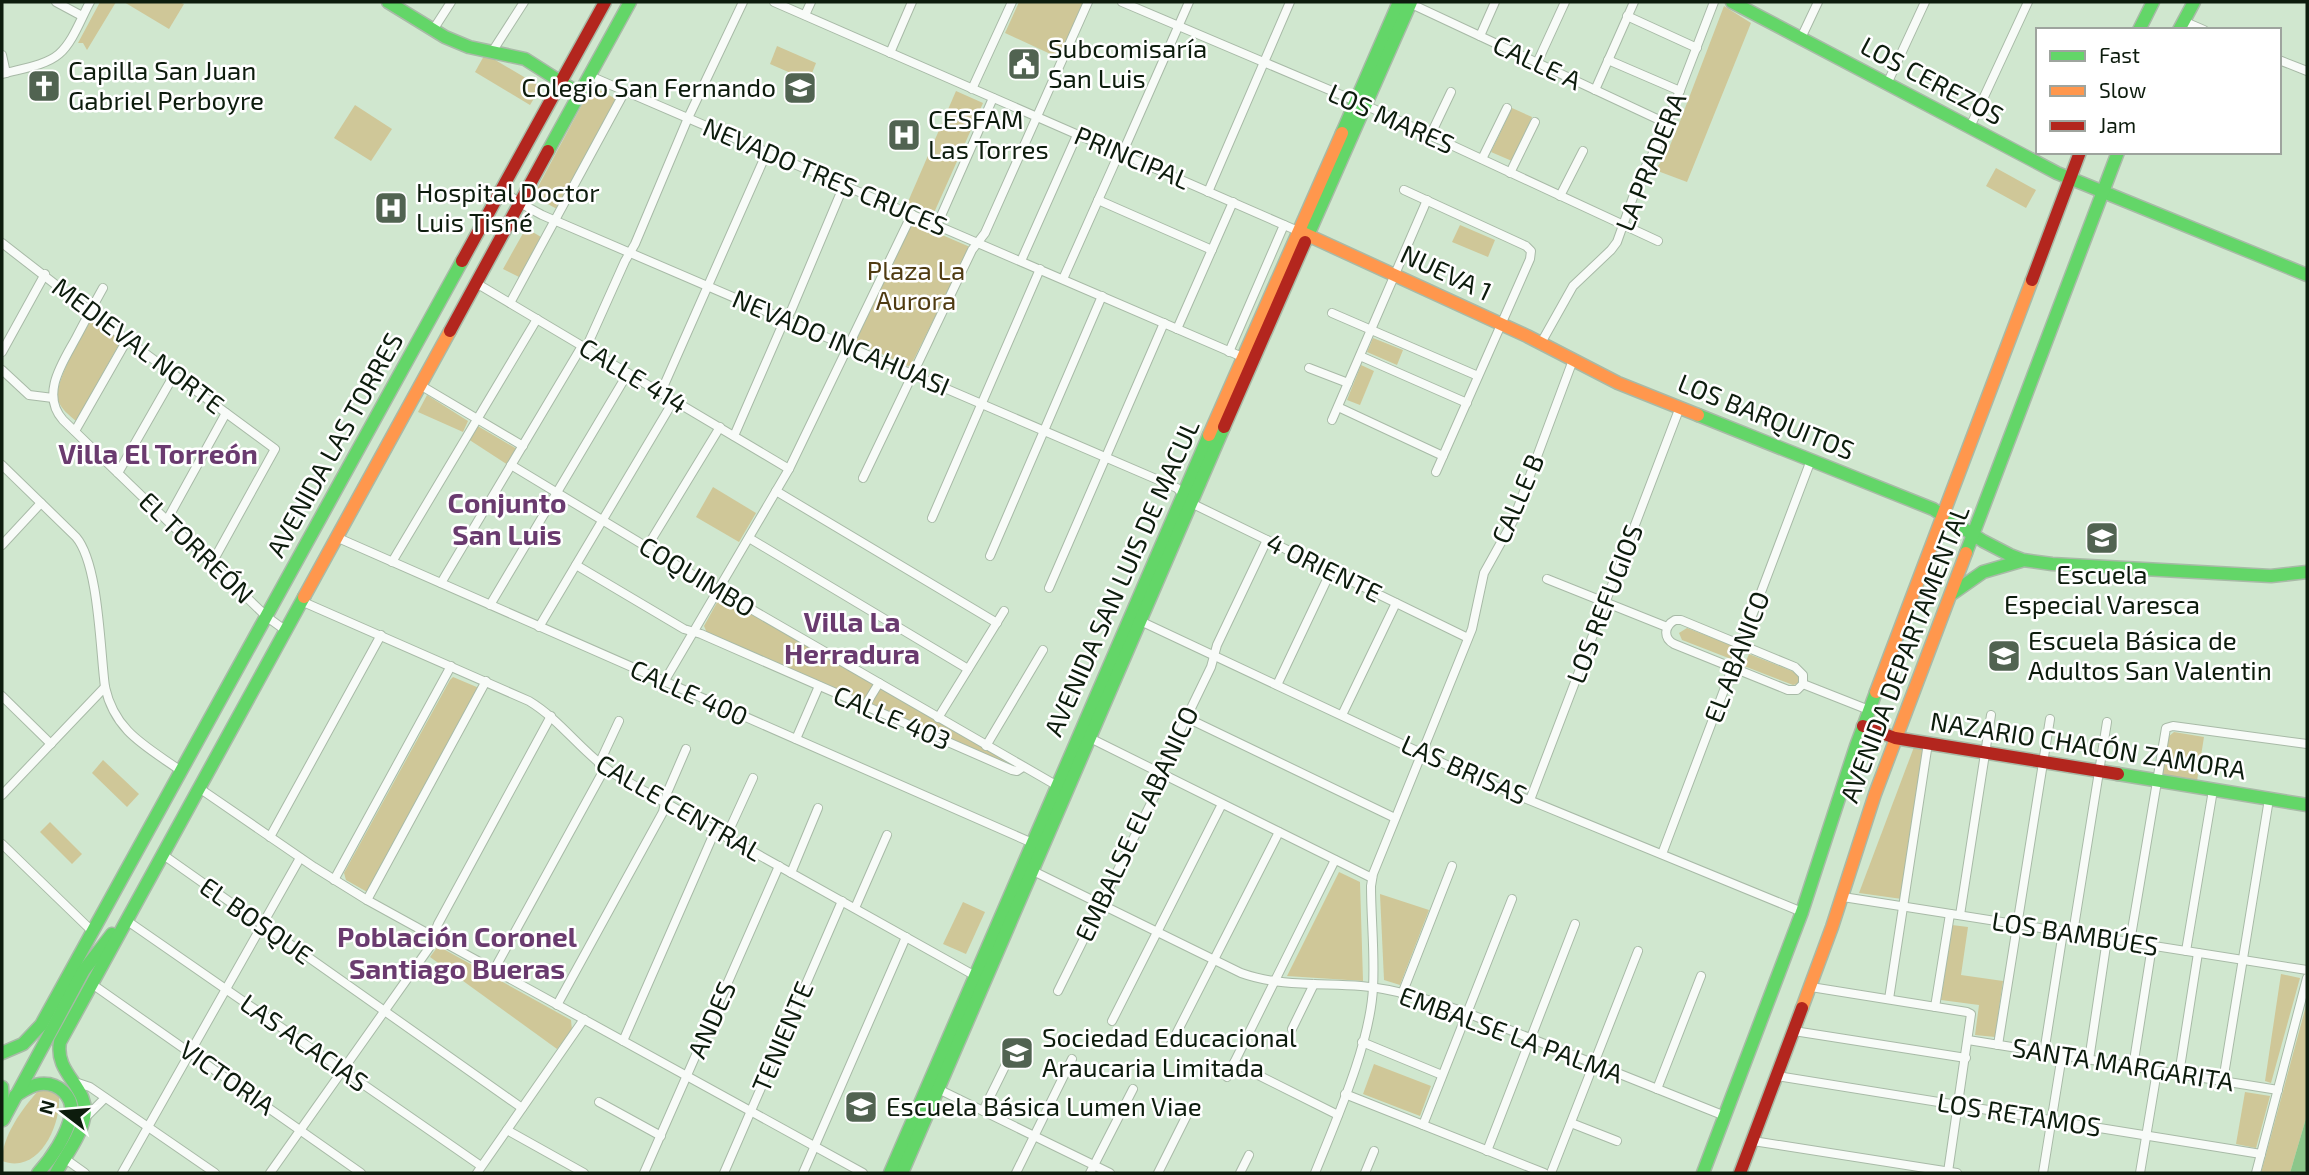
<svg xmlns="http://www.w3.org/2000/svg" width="2309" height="1175" font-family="'Exo 2',sans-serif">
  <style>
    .green { fill: #cfc798 }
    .water { fill: #8cc68a }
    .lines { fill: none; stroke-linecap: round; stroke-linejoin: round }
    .street-casing { stroke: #a8baa7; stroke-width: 10 }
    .fast-casing { stroke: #a8baa7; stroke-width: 15 }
    .slow-casing { stroke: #a8baa7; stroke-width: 15 }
    .jam-casing { stroke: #a8baa7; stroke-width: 15 }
    .street { stroke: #f8fbf8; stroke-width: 8 }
    .fast { stroke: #63d668; stroke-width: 12 }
    .slow { stroke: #ff974d; stroke-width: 12 }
    .jam { stroke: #b3261e; stroke-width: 12 }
    .labels { text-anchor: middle; stroke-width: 5; stroke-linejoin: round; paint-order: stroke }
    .poi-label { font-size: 26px; fill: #0d1c0d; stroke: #fff; text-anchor: start }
    .street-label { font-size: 26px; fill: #0d1c0d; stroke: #fff }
    .park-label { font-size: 26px; fill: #4f3b11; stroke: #fff }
    .neighbourhood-label { font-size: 28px; font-weight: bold; fill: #6a3b6f; stroke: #fff }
  </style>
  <rect width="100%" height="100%" fill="#d0e7cf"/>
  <g class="green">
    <path d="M100 2H116L87 50 83 43H78Z"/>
    <path d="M124 2H179L184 4 169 29Z"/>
    <path d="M1019 2H1085L1059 58 1005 33Z"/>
    <path d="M1724 6 1751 23 1687 182 1655 170 1666 155 1679 124Z"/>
    <path d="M777 46 816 63 809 81 770 64Z"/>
    <path d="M485 54 541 87 530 105 475 72Z"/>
    <path d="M592 86 616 99 557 209 533 196Z"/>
    <path d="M956 91 983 103 933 215 907 204Z"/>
    <path d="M355 105 392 129 371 161 334 138Z"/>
    <path d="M1512 108 1532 117 1512 161 1491 152Z"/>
    <path d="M1996 168 2036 190 2026 208 1986 186Z"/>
    <path d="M912 222 970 247 910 367 855 342Z"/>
    <path d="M1460 225 1495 240 1488 257 1452 242Z"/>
    <path d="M526 228 541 237 519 277 503 269Z"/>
    <path d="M92 316 122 339 76 421C69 415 61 409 58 400 53 383 84 333 92 316Z"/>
    <path d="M1373 338 1403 350 1397 365 1367 352Z"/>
    <path d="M1361 365 1374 371 1360 405 1347 400Z"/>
    <path d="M427 395 468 421 463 432 418 412Z"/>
    <path d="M476 425 517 449 508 465 468 439Z"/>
    <path d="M713 487 756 513 739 542 696 517Z"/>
    <path d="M720 597H724L1008 762 997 761 707 633 704 626Z"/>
    <path d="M1687 628 1736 647 1731 659 1682 640 1679 633Z"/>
    <path d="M1749 654 1797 673 1800 683 1793 685 1744 666Z"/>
    <path d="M453 677 479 688 369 893 346 880 344 873 450 680Z"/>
    <path d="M2174 732 2204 737 2197 781 2162 775 2168 737Z"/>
    <path d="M1914 747 1923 748 1902 899 1859 893Z"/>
    <path d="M103 760 139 794 127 807 92 773Z"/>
    <path d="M50 822 82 854 72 864 40 832Z"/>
    <path d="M1339 872 1360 882 1363 981 1287 976Z"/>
    <path d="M1380 894 1429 910 1400 985 1384 980Z"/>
    <path d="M963 902 985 912 966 954 943 944Z"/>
    <path d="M1952 925 1968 927 1961 975 2003 981 1995 1037 1975 1035 1979 1005 1941 1000Z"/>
    <path d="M438 946 571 1020 572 1030 557 1049 430 957Z"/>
    <path d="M2281 974 2300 978 2271 1083 2265 1081Z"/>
    <path d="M2307 1002V1115L2290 1173H2261Z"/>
    <path d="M1374 1064 1431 1086 1420 1116 1363 1094Z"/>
    <path d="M49 1089 59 1097C61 1125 39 1175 2 1161 2 1136 22 1109 38 1091Z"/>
    <path d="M2245 1092 2270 1096 2256 1148 2236 1144Z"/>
  </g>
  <path class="water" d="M2307 1115V1165L2305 1173H2290Z"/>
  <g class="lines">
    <defs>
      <g id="street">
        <path d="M56 2 82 16"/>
        <path d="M774 2 1298 231"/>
        <path d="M1122 2 1365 105 1658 241"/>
        <path d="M1407 2 1668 124"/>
        <path d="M805 15 811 2"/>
        <path d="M1627 16 1697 48"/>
        <path d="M2183 21 2204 30"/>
        <path d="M433 30 451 2"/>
        <path d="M1480 36 1495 2"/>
        <path d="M1801 38 1818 2"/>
        <path d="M492 52 524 2"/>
        <path d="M890 53 912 2"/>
        <path d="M2 55 6 73"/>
        <path d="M1608 60 1680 91"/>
        <path d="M2279 60 2307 71"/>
        <path d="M1537 63 1565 2"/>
        <path d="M2 74C19 69 45 66 59 54 73 42 81 18 90 2"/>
        <path d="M590 76 1247 359"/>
        <path d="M1887 84 1925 2"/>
        <path d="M972 89 1012 2"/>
        <path d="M1595 90 1634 2"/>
        <path d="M1970 127 2028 2"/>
        <path d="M1430 136 1451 92"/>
        <path d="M1482 159 1507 108"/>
        <path d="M1510 173 1535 122"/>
        <path d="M500 189 520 203 542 215 1177 488 1191 503 1468 638"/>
        <path d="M1404 190 1526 246 1531 251 1530 259 1436 472"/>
        <path d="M1208 192 1290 2"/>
        <path d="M1560 196 1583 151"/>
        <path d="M1098 200 1212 250"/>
        <path d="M937 225 993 98"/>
        <path d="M2 243 127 340 275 449 212 563"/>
        <path d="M1021 261 1077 135"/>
        <path d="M1063 279 1116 160 1126 145 1189 2"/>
        <path d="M476 283 789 469"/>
        <path d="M103 288C94 304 85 321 76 338 63 362 40 394 63 420L267 617 285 630"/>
        <path d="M510 303 625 91"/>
        <path d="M1332 313 1478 376"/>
        <path d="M1177 329 1233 202"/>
        <path d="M1541 343 1573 286 1611 250 1617 242 1641 175 1662 137 1714 2"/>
        <path d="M586 348 625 261 635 244 688 118 743 2"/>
        <path d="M2 352 45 274"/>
        <path d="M1229 352 1284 225"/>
        <path d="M1360 356 1467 403"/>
        <path d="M1309 368 1348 383"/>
        <path d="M2 370 29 395 53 398"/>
        <path d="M420 385 523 446"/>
        <path d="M661 392 767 152"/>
        <path d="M1338 407 1443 456"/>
        <path d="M1332 420 1427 200"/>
        <path d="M75 431 127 340"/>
        <path d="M734 436 781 328 791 311 844 185"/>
        <path d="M2 465 76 537C99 564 100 650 105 687 115 732 146 746 181 771"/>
        <path d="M511 465 718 590 1061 788"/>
        <path d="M118 473 174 375"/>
        <path d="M863 478 972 250 985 233 1088 2"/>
        <path d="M776 491 997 623"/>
        <path d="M932 518 1040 269"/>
        <path d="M167 520 226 413"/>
        <path d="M336 537 1037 845"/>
        <path d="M749 538 968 669"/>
        <path d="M2 545 41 503"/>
        <path d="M647 547 720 427"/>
        <path d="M990 556 1102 296"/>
        <path d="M392 562 537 319"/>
        <path d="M576 565 684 629 701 634 1012 770 1017 771 1023 767"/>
        <path d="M1547 579 1667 627"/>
        <path d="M441 583 582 346"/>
        <path d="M1049 588 1164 323"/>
        <path d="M301 601 529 701C562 721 582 753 614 774L979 978"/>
        <path d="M490 605 628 373"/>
        <path d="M1136 619 1468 775 1802 912"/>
        <path d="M1675 620H1681L1795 667 1803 675V684L1797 690H1788L1674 644C1663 638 1664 626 1675 620Z"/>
        <path d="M539 627 674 400"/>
        <path d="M664 682 789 469 912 214"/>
        <path d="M1803 684 1869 710"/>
        <path d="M1277 685 1331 571"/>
        <path d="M2 696 51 744"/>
        <path d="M865 706 879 683"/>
        <path d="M1342 715 1396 603"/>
        <path d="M938 718 1004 611"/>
        <path d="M1187 718 1395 818"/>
        <path d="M1086 736 1372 878"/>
        <path d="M796 739 819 686"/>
        <path d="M986 746 1043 650"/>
        <path d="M599 764 619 721"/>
        <path d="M199 788 314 867 367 900 863 1173"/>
        <path d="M2 795 105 687"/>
        <path d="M1530 800 1680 407"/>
        <path d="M270 837 381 635"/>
        <path d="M726 837 753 778"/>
        <path d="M2 844 93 932"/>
        <path d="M162 854 522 1108"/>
        <path d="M1662 854 1811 460"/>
        <path d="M1029 869 1241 973C1280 987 1321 983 1361 986 1396 989 1433 1001 1467 1013L1725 1116"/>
        <path d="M791 873 818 808"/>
        <path d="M334 880 451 666"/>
        <path d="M1843 897 2307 970"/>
        <path d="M367 900 486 681"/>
        <path d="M855 908 887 835"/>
        <path d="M1960 915 1991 715"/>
        <path d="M126 920 481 1166"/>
        <path d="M2073 933 2107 722"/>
        <path d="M2130 942 2166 728 2173 726 2307 744"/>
        <path d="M2186 951 2213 790"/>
        <path d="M494 970 605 768"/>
        <path d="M92 984 361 1173"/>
        <path d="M1811 987 1967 1012 1971 1014 1948 1172"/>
        <path d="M1058 991 1160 785 1164 764 1211 667 1217 645 1267 540"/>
        <path d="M1402 994 1452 866"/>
        <path d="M1889 999 1928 743"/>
        <path d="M557 1005 663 812 667 793 686 749"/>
        <path d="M1935 1007 1950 914"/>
        <path d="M1112 1021 1222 804"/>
        <path d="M1292 1029 1314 984"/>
        <path d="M1794 1031 1966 1058"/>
        <path d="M1968 1040 2278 1090"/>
        <path d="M623 1041 715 831"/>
        <path d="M1362 1042 1442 1075"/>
        <path d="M1171 1044 1279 832"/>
        <path d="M1998 1045 2050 719"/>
        <path d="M2044 1053 2063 932"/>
        <path d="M2089 1060 2107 939"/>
        <path d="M1234 1063 1338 1115"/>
        <path d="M2133 1067 2152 946"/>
        <path d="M2179 1074 2198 953"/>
        <path d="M1777 1076 2261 1154"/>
        <path d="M1227 1077 1335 860"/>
        <path d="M2223 1081 2269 799"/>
        <path d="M75 1082 90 1087 215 1173"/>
        <path d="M936 1088 1110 1173"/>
        <path d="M1657 1089 1701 976"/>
        <path d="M1345 1094 1544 1173"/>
        <path d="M599 1102 661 1136"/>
        <path d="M983 1111 1017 1042"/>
        <path d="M85 1118 105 1098"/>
        <path d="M1571 1123 1617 1141"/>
        <path d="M1423 1125 1512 899"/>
        <path d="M507 1130 584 1173"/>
        <path d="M1753 1141 1957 1173"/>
        <path d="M1487 1151 1575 924"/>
        <path d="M64 1158 85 1173"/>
        <path d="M122 1173 300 858"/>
        <path d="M270 1173 429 948 438 924 551 716"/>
        <path d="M477 1173 584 1019"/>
        <path d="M644 1173 779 866"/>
        <path d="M724 1173 842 901"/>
        <path d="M803 1173 906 937"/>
        <path d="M1016 1173 1072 1059"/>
        <path d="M1090 1173 1133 1089"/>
        <path d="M1158 1173 1189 1111"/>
        <path d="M1240 1173 1249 1155"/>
        <path d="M1315 1173C1336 1120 1370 1045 1373 988 1375 954 1371 919 1371 886L1373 874 1472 629 1484 573 1513 521 1573 360"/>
        <path d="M1365 1173 1374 1151"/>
        <path d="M1551 1173 1638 951"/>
        <path d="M2043 1173 2062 1055"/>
        <path d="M2140 1173 2157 1071"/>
        <path d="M2256 1173 2307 978"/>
      </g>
      <g id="fast">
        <path d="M388 2 445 37 469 47 525 59 580 94"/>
        <path d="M1732 2 2057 173 2307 275"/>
        <path d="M2139 30 2153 2"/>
        <path d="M2179 30 2194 2"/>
        <path d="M1342 133 1399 2"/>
        <path d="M548 151 630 2"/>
        <path d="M1305 242 1411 2"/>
        <path d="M1698 415 1933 509 1983 541 2010 555 2023 560 2052 564 2271 576 2307 572"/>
        <path d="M1966 553 2118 152"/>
        <path d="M1953 593 1983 572 2021 561"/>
        <path d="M2118 774 2307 805"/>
        <path d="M2 1053 23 1044 41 1025 462 261"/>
        <path d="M2 1087 4 1118"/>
        <path d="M15 1096C23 1091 31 1085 40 1084 58 1082 74 1096 71 1115 67 1135 52 1158 38 1173"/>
        <path d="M3 1120 84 970 112 934"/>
        <path d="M56 1173C65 1156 80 1138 84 1118 91 1087 54 1075 60 1042L304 597"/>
        <path d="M890 1173 1209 435"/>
        <path d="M902 1173 1224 427"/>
        <path d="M1703 1173 1802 912 1856 746 1876 692"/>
      </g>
      <g id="slow">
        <path d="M1303 233 1527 336 1618 383 1698 415"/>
        <path d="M1209 435 1342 133"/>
        <path d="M304 597 450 331"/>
        <path d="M1876 692 2032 280"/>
        <path d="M1802 1008 1832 927 1875 794 1966 553"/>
      </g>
      <g id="jam">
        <path d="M462 261 605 2"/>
        <path d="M2032 280 2080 152"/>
        <path d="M450 331 548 151"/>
        <path d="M1224 427 1305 242"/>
        <path d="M1863 726 1895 738 2118 774"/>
        <path d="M1740 1173 1802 1008"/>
      </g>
    </defs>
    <use href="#street" class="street-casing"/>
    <use href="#fast" class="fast-casing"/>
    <use href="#slow" class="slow-casing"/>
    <use href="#jam" class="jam-casing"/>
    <use href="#street" class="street"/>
    <use href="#fast" class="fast"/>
    <use href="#slow" class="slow"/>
    <use href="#jam" class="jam"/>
  </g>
  <defs>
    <symbol id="civic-square" viewBox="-11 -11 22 22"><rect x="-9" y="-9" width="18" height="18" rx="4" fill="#516351" stroke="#fff"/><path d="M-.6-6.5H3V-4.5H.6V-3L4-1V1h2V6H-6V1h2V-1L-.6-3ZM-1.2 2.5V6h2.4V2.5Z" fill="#fff"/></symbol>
    <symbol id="church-square" viewBox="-11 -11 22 22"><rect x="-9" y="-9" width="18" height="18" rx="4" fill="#516351" stroke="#fff"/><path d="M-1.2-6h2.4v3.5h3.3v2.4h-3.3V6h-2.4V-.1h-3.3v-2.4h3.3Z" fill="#fff"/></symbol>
    <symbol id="school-square" viewBox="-11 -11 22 22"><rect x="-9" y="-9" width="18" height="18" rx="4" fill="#516351" stroke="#fff"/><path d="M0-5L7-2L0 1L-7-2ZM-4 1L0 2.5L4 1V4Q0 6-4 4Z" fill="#fff"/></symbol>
    <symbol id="hospital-square" viewBox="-11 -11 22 22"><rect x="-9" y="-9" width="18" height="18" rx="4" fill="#516351" stroke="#fff"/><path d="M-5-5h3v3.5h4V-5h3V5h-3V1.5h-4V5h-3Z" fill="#fff"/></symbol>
  </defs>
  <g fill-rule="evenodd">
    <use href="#civic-square" x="1005" y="45" width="38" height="38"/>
    <use href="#church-square" x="25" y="67" width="38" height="38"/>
    <use href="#school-square" x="781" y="69" width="38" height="38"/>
    <use href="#hospital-square" x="885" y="116" width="38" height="38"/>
    <use href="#hospital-square" x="372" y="189" width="38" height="38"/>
    <use href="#school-square" x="2083" y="519" width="38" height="38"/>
    <use href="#school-square" x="1985" y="637" width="38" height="38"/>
    <use href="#school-square" x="998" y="1034" width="38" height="38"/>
    <use href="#school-square" x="842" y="1088" width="38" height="38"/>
  </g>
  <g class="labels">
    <g class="poi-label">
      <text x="1048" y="58">Subcomisaría<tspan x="1048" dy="30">San Luis</tspan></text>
      <text x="68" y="80">Capilla San Juan<tspan x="68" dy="30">Gabriel Perboyre</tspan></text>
      <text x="776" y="97" text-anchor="end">Colegio San Fernando</text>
      <text x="928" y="129">CESFAM<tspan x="928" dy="30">Las Torres</tspan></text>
      <text x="416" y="202">Hospital Doctor<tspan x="416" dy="30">Luis Tisné</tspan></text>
      <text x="2102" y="584" text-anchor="middle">Escuela<tspan x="2102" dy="30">Especial Varesca</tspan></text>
      <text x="2028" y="650">Escuela Básica de<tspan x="2028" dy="30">Adultos San Valentin</tspan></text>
      <text x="1042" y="1047">Sociedad Educacional<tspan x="1042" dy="30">Araucaria Limitada</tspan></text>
      <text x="886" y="1116">Escuela Básica Lumen Viae</text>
    </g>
    <g class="street-label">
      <text transform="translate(1537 63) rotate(25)" y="9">CALLE A</text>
      <text transform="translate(1932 81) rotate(28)" y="9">LOS CEREZOS</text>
      <text transform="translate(1391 119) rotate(24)" y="9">LOS MARES</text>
      <text transform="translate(1132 158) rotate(23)" y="9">PRINCIPAL</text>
      <text transform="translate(1651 162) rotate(-68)" y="9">LA PRADERA</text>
      <text transform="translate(825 177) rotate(23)" y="9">NEVADO TRES CRUCES</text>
      <text transform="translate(1446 273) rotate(25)" y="9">NUEVA 1</text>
      <text transform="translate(841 343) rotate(23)" y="9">NEVADO INCAHUASI</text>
      <text transform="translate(138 346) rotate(37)" y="9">MEDIEVAL NORTE</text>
      <text transform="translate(633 376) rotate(31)" y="9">CALLE 414</text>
      <text transform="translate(1766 417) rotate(22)" y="9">LOS BARQUITOS</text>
      <text transform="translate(335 445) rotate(-61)" y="9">AVENIDA LAS TORRES</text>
      <text transform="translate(1518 499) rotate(-67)" y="9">CALLE B</text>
      <text transform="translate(196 548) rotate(44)" y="9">EL TORREÓN</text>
      <text transform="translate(1324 568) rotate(26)" y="9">4 ORIENTE</text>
      <text transform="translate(697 577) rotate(31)" y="9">COQUIMBO</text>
      <text transform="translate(1122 578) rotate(-66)" y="9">AVENIDA SAN LUIS DE MACUL</text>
      <text transform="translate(1605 604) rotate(-69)" y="9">LOS REFUGIOS</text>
      <text transform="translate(1905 654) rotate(-69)" y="9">AVENIDA DEPARTAMENTAL</text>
      <text transform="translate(1737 657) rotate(-69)" y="9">EL ABANICO</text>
      <text transform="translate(689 693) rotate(24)" y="9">CALLE 400</text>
      <text transform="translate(892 718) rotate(23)" y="9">CALLE 403</text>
      <text transform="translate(2088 746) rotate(9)" y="9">NAZARIO CHACÓN ZAMORA</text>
      <text transform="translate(1464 770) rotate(24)" y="9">LAS BRISAS</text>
      <text transform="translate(679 808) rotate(30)" y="9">CALLE CENTRAL</text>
      <text transform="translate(1137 824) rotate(-65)" y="9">EMBALSE EL ABANICO</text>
      <text transform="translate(256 921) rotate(35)" y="9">EL BOSQUE</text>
      <text transform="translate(2075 934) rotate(9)" y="9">LOS BAMBÚES</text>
      <text transform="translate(712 1020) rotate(-66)" y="9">ANDES</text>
      <text transform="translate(1511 1035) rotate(20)" y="9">EMBALSE LA PALMA</text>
      <text transform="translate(783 1037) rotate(-67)" y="9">TENIENTE</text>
      <text transform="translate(304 1043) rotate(35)" y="9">LAS ACACIAS</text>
      <text transform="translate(2123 1065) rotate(9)" y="9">SANTA MARGARITA</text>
      <text transform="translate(227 1078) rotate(35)" y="9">VICTORIA</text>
      <text transform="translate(2019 1115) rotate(9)" y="9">LOS RETAMOS</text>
    </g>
    <g class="park-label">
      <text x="916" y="280">Plaza La<tspan x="916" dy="30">Aurora</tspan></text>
    </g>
    <g class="neighbourhood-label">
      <text x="158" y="464">Villa El Torreón</text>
      <text x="507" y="513">Conjunto<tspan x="507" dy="32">San Luis</tspan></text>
      <text x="852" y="632">Villa La<tspan x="852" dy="32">Herradura</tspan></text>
      <text x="457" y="947">Población Coronel<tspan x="457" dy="32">Santiago Bueras</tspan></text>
    </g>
  </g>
  <rect width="2309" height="1175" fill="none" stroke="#0d1c0d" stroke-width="7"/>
  <rect x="2036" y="28" width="245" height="126" fill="#ffffff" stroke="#9ea49e" stroke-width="2"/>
  <rect x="2050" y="51" width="35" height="10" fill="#63d668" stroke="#9ea49e" stroke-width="2"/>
  <text x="2099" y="63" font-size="21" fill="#0d1c0d">Fast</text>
  <rect x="2050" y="86" width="35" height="10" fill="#ff974d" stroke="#9ea49e" stroke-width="2"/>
  <text x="2099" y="98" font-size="21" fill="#0d1c0d">Slow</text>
  <rect x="2050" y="121" width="35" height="10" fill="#b3261e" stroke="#9ea49e" stroke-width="2"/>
  <text x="2099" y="133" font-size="21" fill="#0d1c0d">Jam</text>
  <g transform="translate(63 1112) rotate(286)" stroke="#ffffff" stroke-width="5" paint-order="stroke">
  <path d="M0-5L12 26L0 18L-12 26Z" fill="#0d1c0d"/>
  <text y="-10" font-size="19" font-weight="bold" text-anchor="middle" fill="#0d1c0d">N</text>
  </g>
</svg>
